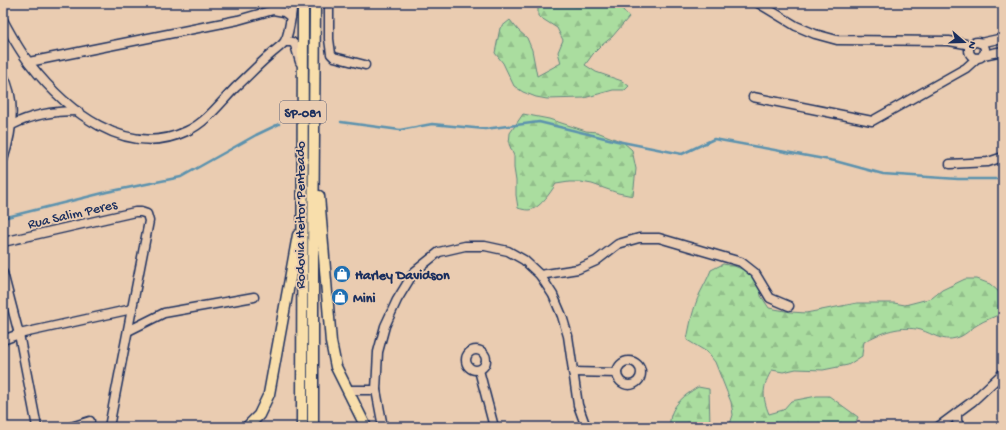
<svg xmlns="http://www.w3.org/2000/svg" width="1006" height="430" font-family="'Gochi Hand',sans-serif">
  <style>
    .forest { fill: url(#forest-firs); stroke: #62867e }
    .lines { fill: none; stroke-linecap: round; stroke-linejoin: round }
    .stream { stroke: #5b92ae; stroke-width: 2.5 }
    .minor-casing { stroke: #1b2f5e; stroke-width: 11 }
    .major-casing { stroke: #1b2f5e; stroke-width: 13 }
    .minor { stroke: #eaccb1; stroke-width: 8 }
    .major { stroke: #f8deab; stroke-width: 10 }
    .labels { text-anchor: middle; stroke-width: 3.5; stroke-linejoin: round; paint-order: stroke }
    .shield { fill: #eaccb1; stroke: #595e77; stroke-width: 1 }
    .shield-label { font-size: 13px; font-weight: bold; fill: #1b2f5e }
    .street-label { font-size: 14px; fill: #1b2f5e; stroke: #eaccb1 }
    .poi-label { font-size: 14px; font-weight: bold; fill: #1b2f5e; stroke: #eaccb1; text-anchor: start }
  </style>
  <defs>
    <pattern id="forest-firs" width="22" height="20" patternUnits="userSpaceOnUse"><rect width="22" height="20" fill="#aadd9f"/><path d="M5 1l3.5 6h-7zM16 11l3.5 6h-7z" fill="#92be8b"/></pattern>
  </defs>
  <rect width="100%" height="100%" fill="#eaccb1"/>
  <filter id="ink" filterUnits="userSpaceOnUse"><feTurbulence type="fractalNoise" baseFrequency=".025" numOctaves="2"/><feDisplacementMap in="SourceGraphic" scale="8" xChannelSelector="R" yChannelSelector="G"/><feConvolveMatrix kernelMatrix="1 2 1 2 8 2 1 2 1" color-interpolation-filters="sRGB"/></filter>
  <g filter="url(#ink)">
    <g class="forest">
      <path d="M538 3H617L629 17 612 37 602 45 593 54 585 65 596 72 622 81 629 86 625 90H613L584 98 547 99 536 97 523 92 514 86 503 63 495 53 500 28 510 20 518 30 527 38 532 50 537 76 561 63 558 52 563 40 557 28 538 16Z"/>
      <path d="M523 114 549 119 586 131 597 132 623 142 632 150 636 169 633 196 618 193 592 184 581 182H569L556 184C550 193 539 210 528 210 525 210 521 209 518 208L516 195V181L514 168V156L509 144 510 133Z"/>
      <path d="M723 264 734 266 747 271 759 283 761 296 769 308 791 312 806 313 857 303H894L905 305 932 298 942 290 965 279H977L990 284 999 292 1003 302V313C994 317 985 320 977 325 970 329 965 336 956 338 943 342 933 334 921 330 901 325 881 332 864 342L862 354V356L848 365 823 370 796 369 783 372 772 370C762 386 762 397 769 414L783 410 791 401 817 396H829L858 417 854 427H729L733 415 731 402 715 362 707 352 687 340C690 324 693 308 700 293 704 285 708 278 711 270Z"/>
      <path d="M698 387 709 389 710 425 711 427H670C668 408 683 396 698 387Z"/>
    </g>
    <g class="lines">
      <g class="stream">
        <path d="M341 122 400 130 432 124 485 129 539 122 617 141 682 154 714 139 835 161 883 174 958 179H1003"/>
        <path d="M3 218 107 192 181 177 256 135 279 124"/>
      </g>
      <defs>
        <g id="minor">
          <path d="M329 3V39L331 54 334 57 365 65"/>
          <path d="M758 3 796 26 815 34 837 40 949 41 971 45"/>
          <path d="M3 20C11 35 20 51 30 64 66 110 126 160 187 131 207 122 221 102 236 87 248 76 259 64 271 54 275 50 282 46 285 41 290 32 291 14 293 3"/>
          <path d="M285 42H292L295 45 300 62"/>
          <circle cx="977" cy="50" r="8"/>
          <path d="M980 43 1003 38"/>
          <path d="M983 55 1003 51"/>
          <path d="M29 62 238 20 273 10 284 12 291 17"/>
          <path d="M3 75C17 101 12 133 3 160"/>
          <path d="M753 97 872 121 966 68 977 58"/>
          <path d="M12 125C33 114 54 111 77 111"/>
          <path d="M950 164 988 162 1003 157"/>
          <path d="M3 242 135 212H141L147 214 149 221 109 427"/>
          <path d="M3 273 19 334 37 427"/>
          <path d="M540 275 578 269 596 261 618 244 639 238H659L741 262 755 273 770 298 789 306"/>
          <path d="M128 331 164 313 254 297"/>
          <path d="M3 340 19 334 132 309"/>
          <circle cx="476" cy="360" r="10"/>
          <circle cx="629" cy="373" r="12"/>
          <path d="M479 370 494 427"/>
          <path d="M573 372 617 373"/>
          <path d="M348 390H376"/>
          <path d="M957 413V421L960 427"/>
          <path d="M71 427 90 421"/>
          <path d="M383 427 376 390 378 352 385 326 397 300 414 272 439 252 465 246H485L508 251 524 260 540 275 553 295 562 316 568 336 578 405 586 427"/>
          <path d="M938 427 973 401 1003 373"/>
        </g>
        <g id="major">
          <path d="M319 196 331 342 336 367 366 427"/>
          <path d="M247 427 259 415 269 394 298 235"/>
          <path d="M302 427 303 3"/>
          <path d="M313 427V261L315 3"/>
        </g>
      </defs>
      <use href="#minor" class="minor-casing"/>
      <use href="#major" class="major-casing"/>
      <use href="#minor" class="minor"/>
      <use href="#major" class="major"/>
    </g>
  </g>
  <defs>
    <symbol id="shop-disc" viewBox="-11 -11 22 22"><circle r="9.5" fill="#1f6fb2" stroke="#eaccb1"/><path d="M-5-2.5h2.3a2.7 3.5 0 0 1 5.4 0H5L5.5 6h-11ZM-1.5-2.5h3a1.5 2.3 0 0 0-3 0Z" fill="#fff"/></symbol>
  </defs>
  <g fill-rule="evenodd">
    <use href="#shop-disc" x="332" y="264" width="20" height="20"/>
    <use href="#shop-disc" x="330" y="287" width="20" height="20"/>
  </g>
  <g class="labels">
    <rect class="shield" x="280" y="101" width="46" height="22" rx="3"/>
    <g class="shield-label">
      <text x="303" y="117">SP-081</text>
    </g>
    <g class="street-label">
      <text transform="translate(72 213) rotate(-13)" y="5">Rua Salim Peres</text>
      <text transform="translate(299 215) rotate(-90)" y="5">Rodovia Heitor Penteado</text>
    </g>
    <g class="poi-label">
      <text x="355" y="279">Harley Davidson</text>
      <text x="353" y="302">Mini</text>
    </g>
  </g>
  <rect width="1006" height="430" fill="none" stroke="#eaccb1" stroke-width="16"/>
  <rect x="8" y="8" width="990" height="414" fill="none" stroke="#1b2f5e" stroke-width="1.5" filter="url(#ink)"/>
  <g transform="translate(964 42) rotate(110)" stroke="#eaccb1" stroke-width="3" paint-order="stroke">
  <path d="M0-3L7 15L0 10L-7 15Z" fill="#1b2f5e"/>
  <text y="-6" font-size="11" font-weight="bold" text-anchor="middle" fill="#1b2f5e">N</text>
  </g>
</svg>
